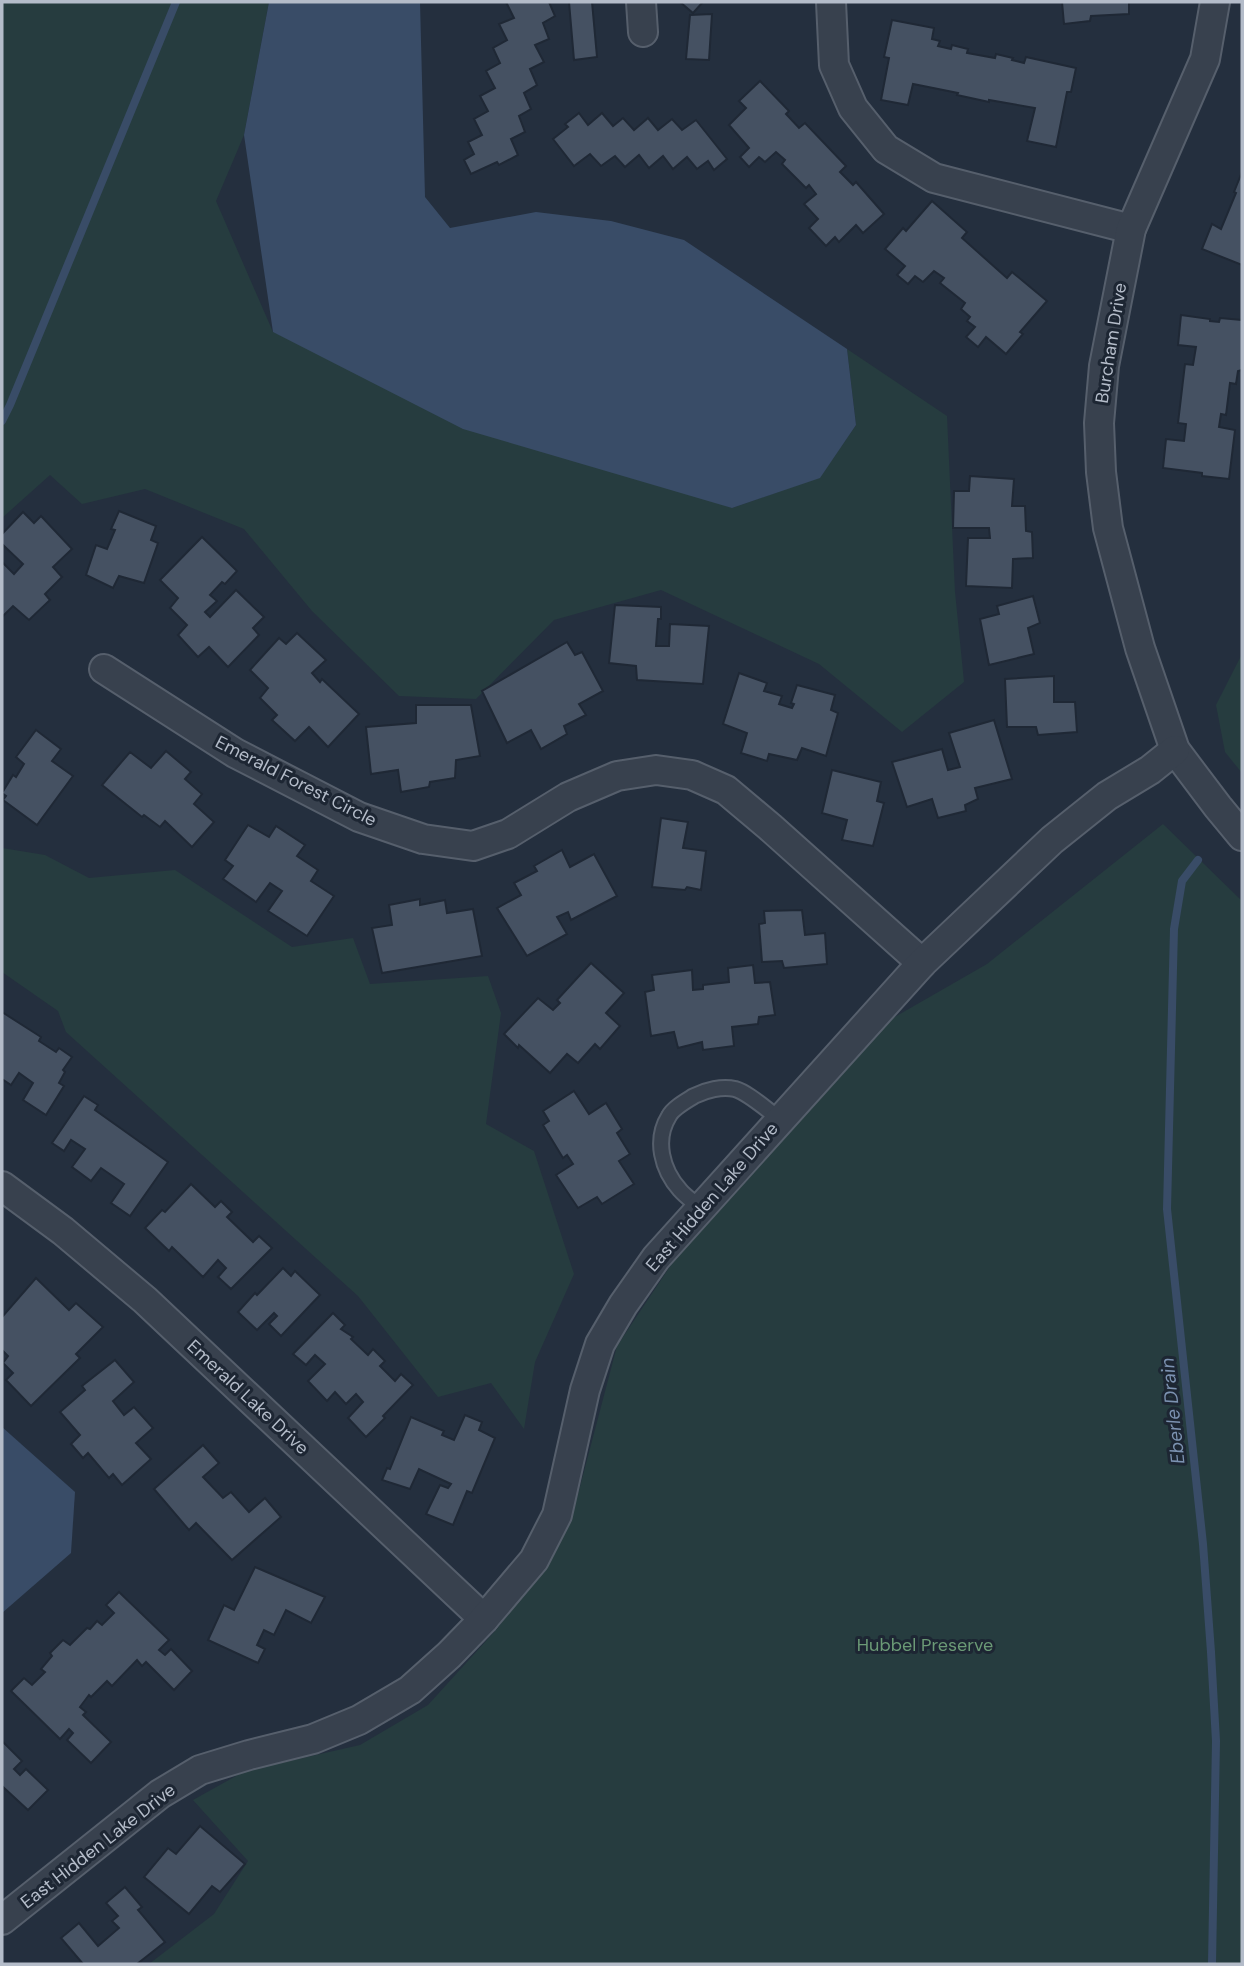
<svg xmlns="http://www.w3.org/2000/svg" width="1244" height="1966" font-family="'DM Sans',sans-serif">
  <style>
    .green { fill: #263c3f }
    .water { fill: #394c67 }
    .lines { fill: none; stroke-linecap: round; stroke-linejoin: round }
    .stream { stroke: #394c67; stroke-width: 8 }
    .building { fill: #455162; stroke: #1f2835; stroke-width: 2 }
    .service-casing { stroke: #565f6c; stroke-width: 18 }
    .minor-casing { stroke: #565f6c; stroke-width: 32 }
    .service { stroke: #38414e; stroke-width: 14 }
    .minor { stroke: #38414e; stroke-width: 28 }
    .labels { text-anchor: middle; stroke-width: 6; stroke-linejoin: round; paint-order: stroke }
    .street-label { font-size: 18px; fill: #b4bcc9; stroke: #1d2633 }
    .park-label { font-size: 18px; fill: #6b9a76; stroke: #1d2633 }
    .water-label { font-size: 19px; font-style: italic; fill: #7c92b1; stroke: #1d2633 }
  </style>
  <rect width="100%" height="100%" fill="#242f3e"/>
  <g class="green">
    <path d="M2 2H269L244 135 216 201 273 332 732 508 820 477 856 425 847 349 947 416 955 592 964 682 902 732 819 664 661 590 554 620 476 699 399 696 312 611 244 529 145 489 82 504 50 475 2 518Z"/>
    <path d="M1242 654V773L1225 752 1216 705Z"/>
    <path d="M1163 824 1242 901V1964H149L214 1914 248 1861 193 1800 245 1771 360 1745 428 1705 496 1630 547 1562 577 1498 617 1346 677 1256 893 1018 987 964Z"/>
    <path d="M2 848 45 855 89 878 175 870 292 947 353 938 370 984 488 976 501 1013 486 1124 534 1151 574 1274 535 1362 524 1429 491 1383 438 1397 358 1296 66 1032 58 1011 2 972Z"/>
  </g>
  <g class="water">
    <path d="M269 2H420L425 197 450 228 536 212 611 221 684 240 847 349 856 425 820 478 732 508 463 429 273 332 244 135Z"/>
    <path d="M2 1427 75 1492 71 1553 2 1613Z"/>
  </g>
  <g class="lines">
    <g class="stream">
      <path d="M2 421 10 405 176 2"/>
      <path d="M1198 860 1182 881 1174 929 1167 1209 1203 1544 1211 1652 1216 1741 1212 1964"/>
    </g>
  </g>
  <g class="building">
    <path d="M506 2H549L555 16 543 23 549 39 535 45 544 62 530 69 537 85 524 93 531 109 519 116 525 132 511 139 518 155 499 165 497 162 471 174 464 160 474 154 468 142 482 135 474 119 488 111 480 96 495 88 486 71 500 63 493 48 507 40 499 24 514 18Z"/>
    <path d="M569 2H592L597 57 574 60Z"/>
    <path d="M680 2H703L693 13Z"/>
    <path d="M1062 2H1129V14L1091 16 1090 21 1064 24Z"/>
    <path d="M712 14 709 60 686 59 690 15Z"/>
    <path d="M892 20 934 28 932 39 940 41 938 46 951 49 952 45 968 49 967 53 995 58 996 54 1013 58 1012 60 1024 63 1026 57 1076 68 1071 92H1067L1056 147 1027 141 1035 108 989 100V102L957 95 958 93 913 84 908 105 881 100 889 58 884 57Z"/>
    <path d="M760 81 789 111 786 114 799 128 805 123 846 166 840 172 853 185 856 182 884 214 863 233 856 225 839 242 835 237 826 246 809 228 818 219 804 204 816 194 809 185 806 188 782 164 785 160 776 152 765 162 759 157 749 167 740 157 749 148 729 125 746 108 739 101Z"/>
    <path d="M579 113 588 125 602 113 613 126 623 118 634 130 648 118 658 130 672 119 682 130 696 120 727 159 714 170 708 161 697 169 687 157 673 169 663 156 649 168 639 155 625 167 615 156 601 166 590 154 574 166 553 139 568 127 565 124Z"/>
    <path d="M1242 172V265L1202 249 1212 224 1221 229 1236 193 1234 192Z"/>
    <path d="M932 201 967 232 962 238 1007 278 1012 272 1047 301 1020 332 1023 334 1006 354 986 337 978 347 966 337 975 327 967 321 970 317 961 309 965 303 940 283 944 278 934 271 923 282 915 276 908 284 897 275 905 266 885 249 903 228 906 231Z"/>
    <path d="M1181 315 1210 319V321L1219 322 1220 318 1242 320V370L1238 371 1236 384 1230 383 1226 415 1221 414 1219 427 1235 430 1229 479 1202 476V473L1163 468 1166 439 1184 441 1186 424 1178 423 1185 364 1193 365 1196 347 1178 345Z"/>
    <path d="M970 476 1014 479 1012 506H1025L1026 531 1032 532 1033 558 1013 559 1012 588 966 586 968 538H990L989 528H953L954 491H969Z"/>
    <path d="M119 511 156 526 151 540 158 543 144 583 119 576 113 588 86 575 96 545 107 549 115 530 111 529Z"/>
    <path d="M23 512 34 523 41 516 72 549 53 567 62 577 45 594 50 600 29 620 13 606 2 617V562L14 574 23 564 2 544V534Z"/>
    <path d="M202 537 237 571 225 584 222 582 210 595 217 601 205 612 210 617 236 590 264 617 253 628 259 635 228 667 209 647 198 657 178 635 187 625 170 608 178 598 160 580Z"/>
    <path d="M1033 596 1040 623 1028 628 1034 654 989 665 980 619 999 614 997 606Z"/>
    <path d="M615 605 661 607V619H658L656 646H669L670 624 709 626 703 684 637 680 636 666 609 663Z"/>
    <path d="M297 633 326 660 312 673 320 682 322 679 359 714 328 747 309 727 295 741 272 720 277 715 260 698 268 688 250 670 279 638 286 644Z"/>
    <path d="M567 642 575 655 582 652 603 691 579 704 586 715 564 726 567 734 541 749 531 730 507 743 482 691Z"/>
    <path d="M739 673 767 683 764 691 782 696 779 704 792 708 794 704 791 703 797 685 835 695 831 710 838 713 826 756 802 748 797 760 769 754 767 761 741 753 747 733 723 724Z"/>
    <path d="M1054 676V702H1075L1077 732 1038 735 1036 727H1007L1005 679Z"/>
    <path d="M416 705H471L480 756 456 760 455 778 430 782 429 787 401 792 398 770 371 774 366 727 416 723Z"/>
    <path d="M994 720 1012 779 975 788 978 799 965 805 966 811 938 818 932 799 907 807 892 762 942 749 948 770 960 767 949 733Z"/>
    <path d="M36 730 61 749 52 761 73 776 37 825 3 800 6 796 2 793 13 775 16 777 24 764 16 757Z"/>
    <path d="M166 751 191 772 185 779 202 794 194 804 214 822 192 847 165 821 160 827 144 815 142 817 102 785 130 752 151 768Z"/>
    <path d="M832 770 881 782 877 801 884 803 873 846 842 840 847 820 822 813Z"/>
    <path d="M661 818 688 822 683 848 706 851 701 890 687 887 685 890 652 887Z"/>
    <path d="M248 825 269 837 276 826 305 845 297 856 318 870 311 881 334 896 307 936 268 911 282 891 270 883 256 902 223 879 233 866 225 860Z"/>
    <path d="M562 850 570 867 594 854 617 896 571 920 568 912 557 917 567 934 527 956 497 908 521 895 514 883 537 871 534 866Z"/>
    <path d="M420 899V905L445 900 447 913 473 909 482 956 382 973 372 928 392 925 389 905Z"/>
    <path d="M802 910 805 935 825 933 827 964 784 968 782 961 762 962 759 924 765 923 764 911Z"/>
    <path d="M591 963 624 993 606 1013 620 1026 600 1049 595 1044 578 1063 567 1054 550 1073 519 1045 518 1048 504 1034 538 998 553 1010 560 1003 557 1000Z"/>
    <path d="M753 965 755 983 770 982 775 1015 759 1017 758 1024 732 1027 734 1046 703 1050 702 1042 678 1048 674 1032 651 1036 645 992 654 990 652 975 692 970 693 990 703 989V985L729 982 728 968Z"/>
    <path d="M2 1012 41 1037 39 1041 56 1052 59 1048 72 1057 63 1070 65 1072 59 1083 64 1086 46 1115 23 1100 33 1083 19 1073 11 1085 2 1079Z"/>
    <path d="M574 1091 589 1114 606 1103 622 1129 617 1133 630 1154 619 1161 634 1184 602 1204 597 1197 578 1208 556 1175 573 1164 567 1155 563 1158 543 1125 549 1121 543 1111Z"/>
    <path d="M84 1096 98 1105 95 1110 168 1162 130 1216 111 1203 124 1184 101 1168 91 1181 72 1167 85 1149 71 1140 64 1151 52 1143Z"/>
    <path d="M191 1184 215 1207 221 1201 232 1212 227 1217 253 1242 259 1236 272 1248 231 1289 218 1277 226 1268 218 1260 203 1277 172 1247 169 1251 145 1228 162 1210 165 1212Z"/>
    <path d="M283 1268 291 1276 295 1271 320 1295 281 1336 269 1324 277 1316 274 1313 257 1330 238 1312 255 1293 257 1295Z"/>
    <path d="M36 1278 69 1310 76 1303 103 1327 76 1354 80 1358 31 1406 6 1380 13 1373 3 1363 8 1356 2 1350V1317Z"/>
    <path d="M333 1313 345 1325 341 1329 353 1337 351 1339 368 1355 373 1349 385 1361 380 1366 395 1381 401 1374 413 1385 383 1416 385 1418 366 1437 348 1418 363 1402 356 1394 346 1404 335 1392 327 1401 308 1381 325 1364 315 1355 306 1365 293 1354Z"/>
    <path d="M115 1360 134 1382 113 1401 124 1415 134 1407 153 1428 136 1443 151 1459 122 1485 113 1474 109 1478 88 1453 83 1458 71 1444 80 1435 60 1412 85 1390 82 1386Z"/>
    <path d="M465 1415 482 1422 479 1430 495 1438 472 1493 467 1491 453 1525 426 1514 440 1485 448 1488 451 1484 419 1469 410 1489 382 1480 387 1468 390 1469 411 1417 444 1431 442 1435 454 1440Z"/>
    <path d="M203 1445 219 1463 203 1477 223 1498 231 1492 249 1512 265 1498 281 1517 232 1560 196 1523 189 1530 154 1489Z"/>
    <path d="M255 1567 325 1597 311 1623 286 1610 274 1635 264 1630 257 1645 265 1649 258 1663 208 1640 224 1605 234 1610Z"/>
    <path d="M119 1592 169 1640 159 1650 165 1655 171 1649 192 1671 174 1690 146 1662 142 1666 137 1660 112 1686 107 1681 91 1697 89 1695 80 1707 86 1712 83 1715 111 1742 91 1763 67 1740 73 1733 69 1729 60 1739 11 1691 24 1678 32 1685 45 1672 41 1669 52 1656 50 1653 63 1640 70 1645 87 1628 90 1629 97 1621 102 1625 114 1613 106 1605Z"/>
    <path d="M2 1741 22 1761 14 1769 20 1775 26 1769 48 1790 28 1810 2 1786Z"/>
    <path d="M200 1826 245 1864 220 1892 212 1886 189 1914 144 1877 168 1848 176 1854Z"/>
    <path d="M125 1887 142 1907 138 1910 165 1942 137 1964H83L61 1938 79 1923 98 1946 119 1928 112 1921 118 1916 106 1903Z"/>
  </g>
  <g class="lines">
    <defs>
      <path id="service" d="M700 1208C694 1202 686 1197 680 1190 662 1170 654 1140 669 1116 673 1108 686 1101 694 1096 706 1090 722 1086 735 1089 749 1093 768 1111 780 1119"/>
      <g id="minor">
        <path d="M641 2 643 32"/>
        <path d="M831 2 834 65 853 108 886 149 934 178 1131 229"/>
        <path d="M1215 2 1205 59 1131 229 1104 366 1099 423 1101 472 1108 528 1140 648 1175 750 1218 807 1242 836"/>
        <path d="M104 669 235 753 359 817 423 839 473 846 508 834 568 797 617 776 656 770 692 775 726 790 770 827 922 963"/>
        <path d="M2 1186 63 1231 145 1300 484 1619"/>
        <path d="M2 1920 160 1794 200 1770 249 1755 313 1739 359 1720 410 1690 449 1655 484 1619 534 1560 557 1515 585 1390 600 1344 623 1305 656 1258 922 963 1052 840 1107 796 1150 770 1175 750"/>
      </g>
    </defs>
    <use href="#service" class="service-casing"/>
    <use href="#minor" class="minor-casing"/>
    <use href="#service" class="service"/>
    <use href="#minor" class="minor"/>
  </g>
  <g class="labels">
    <g class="street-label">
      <text transform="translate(1111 343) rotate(-81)" y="6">Burcham Drive</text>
      <text transform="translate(296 781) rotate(27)" y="6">Emerald Forest Circle</text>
      <text transform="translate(712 1197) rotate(-49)" y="6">East Hidden Lake Drive</text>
      <text transform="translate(248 1397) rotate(43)" y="6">Emerald Lake Drive</text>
      <text transform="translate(98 1846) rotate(-38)" y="6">East Hidden Lake Drive</text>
    </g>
    <g class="park-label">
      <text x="925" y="1651">Hubbel Preserve</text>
    </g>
    <g class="water-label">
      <text transform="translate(1172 1411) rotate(-96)" y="7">Eberle Drain</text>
    </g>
  </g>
  <rect width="1244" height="1966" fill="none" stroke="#b4bcc9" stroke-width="7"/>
</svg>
